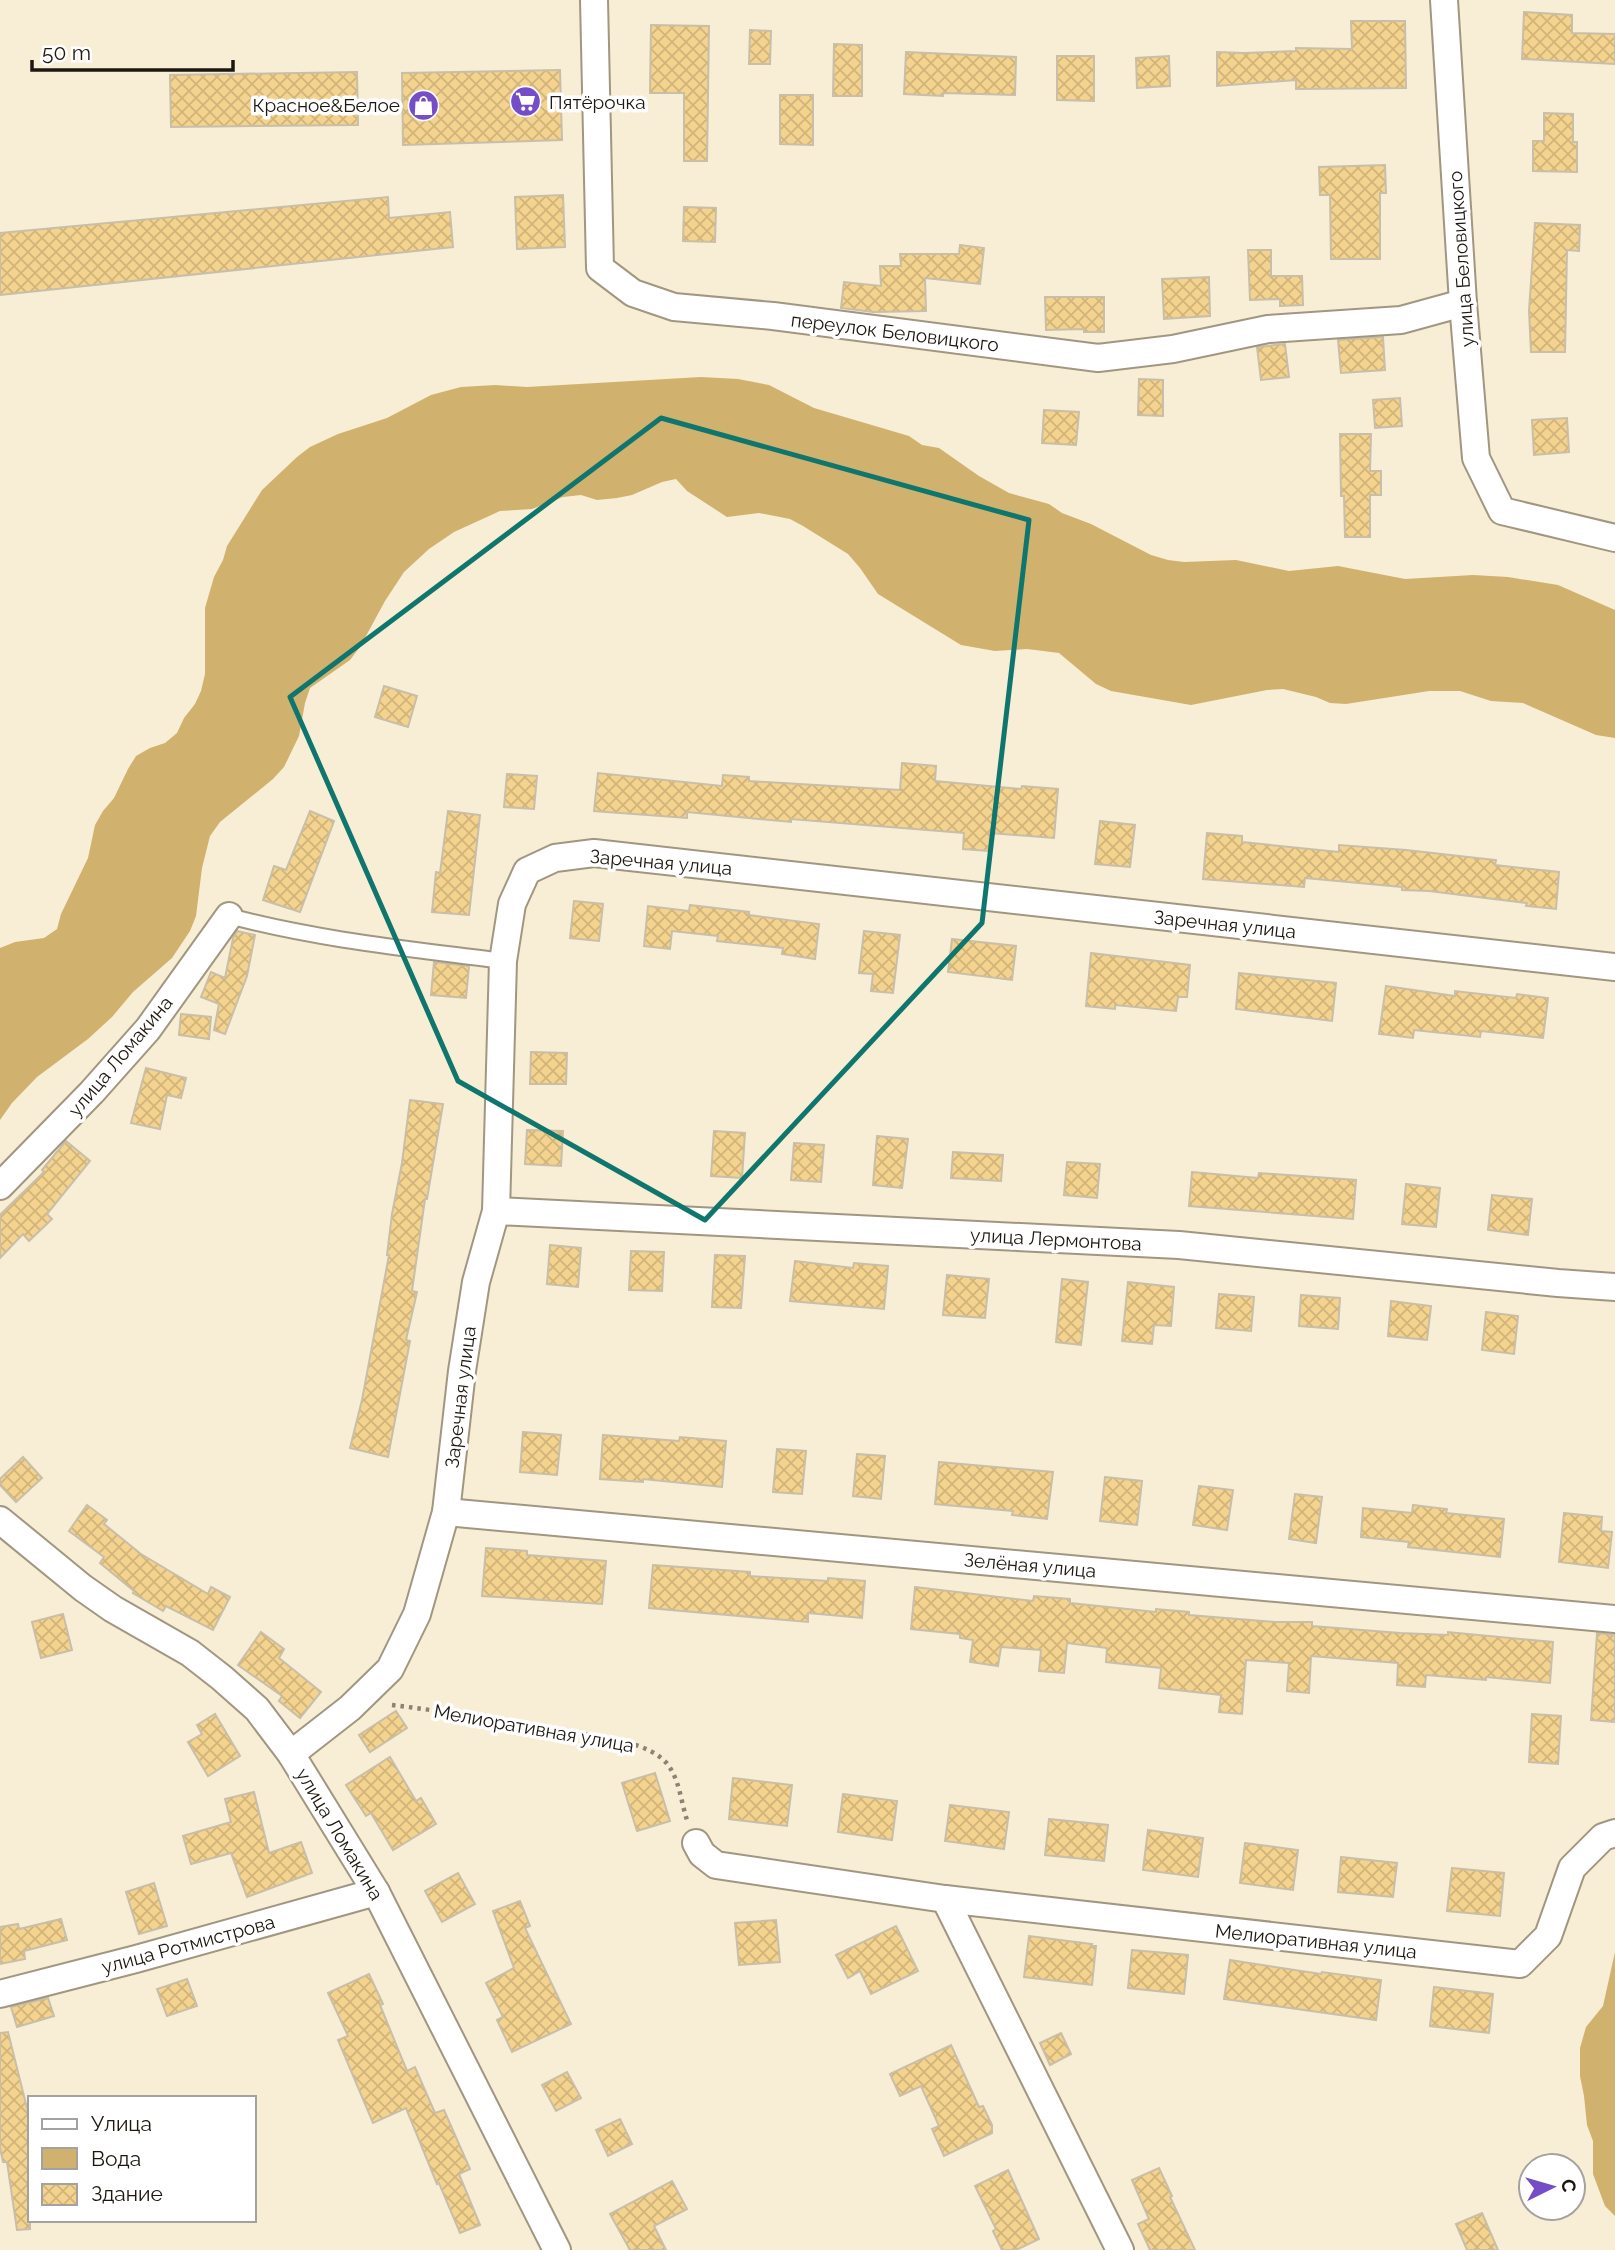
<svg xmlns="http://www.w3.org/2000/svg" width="1615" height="2250" font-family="Raleway,sans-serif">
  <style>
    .water { fill: #d1b16e }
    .building { fill: url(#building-cross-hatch); stroke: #c9bea8; stroke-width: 2 }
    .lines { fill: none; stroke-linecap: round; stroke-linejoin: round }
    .lane-casing { stroke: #a19681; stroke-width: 18 }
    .street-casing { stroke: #a19681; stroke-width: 30 }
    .path { stroke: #8b8373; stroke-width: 4.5; stroke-dasharray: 3.5 5; stroke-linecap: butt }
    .lane { stroke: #fff; stroke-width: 14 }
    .street { stroke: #fff; stroke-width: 26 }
    .marked { fill: none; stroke: #0f766e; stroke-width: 5; stroke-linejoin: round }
    .labels { text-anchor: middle; stroke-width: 7; stroke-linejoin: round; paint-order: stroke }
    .poi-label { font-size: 19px; fill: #1c170f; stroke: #fff; text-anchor: start }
    .street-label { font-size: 19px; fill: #1c170f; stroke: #fff }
  </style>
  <defs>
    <pattern id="building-cross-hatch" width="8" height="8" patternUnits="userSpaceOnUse" patternTransform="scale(1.75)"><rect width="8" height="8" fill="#f4d38f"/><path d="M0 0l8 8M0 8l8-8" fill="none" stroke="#d1b47a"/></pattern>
  </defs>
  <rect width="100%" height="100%" fill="#f8edd5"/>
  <g class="water">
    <path d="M701 377 738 379 769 385 814 408 909 436 922 445 939 448 979 476 1009 493 1049 504 1062 513 1091 524 1151 555 1168 560 1184 562 1236 560 1289 571 1338 566 1405 579 1473 575 1508 577 1558 585 1615 610V738L1596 735 1523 703 1491 701 1460 691H1429L1346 704 1330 703 1316 697 1283 689 1267 690 1191 705 1111 691 1096 684 1059 653 1027 649 995 651 961 645 878 594 860 568 848 554 803 526 790 519 759 513 727 517 687 491 676 479 662 482 632 495 617 498 597 500 581 495 563 497 532 509 500 511 454 532 429 549 404 572 385 601 360 647 350 660 310 688 305 703 299 736 284 767 273 779 220 822 210 836 202 868 196 916 190 931 172 958 133 992 112 1017 88 1039 37 1077 12 1103 0 1120V948L15 942 44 938 57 929 61 914 88 858 95 825 103 811 114 798 128 769 136 756 150 748 165 743 177 733 184 718 195 704 201 691 205 674V608L214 577 223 560 227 546 262 490 297 457 310 447 338 434 387 418 431 395 461 387 495 385 527 387Z"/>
    <path d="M1615 1952V2216L1605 2206 1593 2174V2141L1587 2125 1584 2096 1580 2076V2048L1586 2027 1603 2006Z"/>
  </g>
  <g class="building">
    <path d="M1524 12 1572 15V33L1615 34V64L1522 59Z"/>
    <path d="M1351 21H1405L1406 88 1296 89V80L1217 86V52L1244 53 1296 51V48L1352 49Z"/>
    <path d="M651 25 709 26 707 161H684V93H650Z"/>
    <path d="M750 30 771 31 770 64H749Z"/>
    <path d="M834 44 862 45V96H833Z"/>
    <path d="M906 52 1016 57 1015 95 943 93V96L904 94Z"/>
    <path d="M1057 56H1094V101L1057 100Z"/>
    <path d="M1169 56 1170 86 1137 88 1136 58Z"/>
    <path d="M560 70 562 140 403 145 402 73Z"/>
    <path d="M357 72 358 125 171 127 170 75Z"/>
    <path d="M780 95H813V145L780 144Z"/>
    <path d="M1544 113 1573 114V142H1577V172L1533 171V141H1544Z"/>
    <path d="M1385 165 1386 193H1380V259H1331L1330 195H1320L1319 167Z"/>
    <path d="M563 195 565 247 517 249 515 197Z"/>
    <path d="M388 197 389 218 450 212 453 247 0 295V233Z"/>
    <path d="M684 207 716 208 715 242 683 241Z"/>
    <path d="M1535 223 1580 225 1579 251 1567 250 1565 352H1531L1529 311Z"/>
    <path d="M960 245 984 248 980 284 925 278 926 311 873 312 841 308 844 282 881 286 880 266H901L900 254H959Z"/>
    <path d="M1248 250H1271V276H1302L1303 305 1280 306V299L1250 300Z"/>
    <path d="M1209 277 1210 316 1164 319 1162 279Z"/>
    <path d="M1045 297H1104V332H1084V329L1046 330Z"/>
    <path d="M1383 337 1385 370 1341 373 1338 340Z"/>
    <path d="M1285 344 1289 377 1261 380 1257 347Z"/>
    <path d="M1139 379 1163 380V416L1138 415Z"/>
    <path d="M1400 398 1402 426 1375 428 1373 400Z"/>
    <path d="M1044 410 1079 412 1076 445 1042 443Z"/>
    <path d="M1567 418 1569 452 1534 455 1532 420Z"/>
    <path d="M1340 434H1371L1370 471H1381V495H1370V537H1345L1344 496H1341Z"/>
    <path d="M384 686 417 696 408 727 375 717Z"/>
    <path d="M902 763 936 766 935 781 1021 789 1022 786 1058 789 1054 838 990 833 989 851 963 849 964 833 791 819V822L687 812V818L594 811 598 773 722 786 723 775 749 777V781L900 790Z"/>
    <path d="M507 774 537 776 534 809 504 807Z"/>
    <path d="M310 811 334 821 300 912 263 900 274 866 286 870Z"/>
    <path d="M448 811 480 815 469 915 432 912 436 872 440 873Z"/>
    <path d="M1100 821 1135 825 1130 867 1095 864Z"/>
    <path d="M1207 833 1242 836V842L1339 852V845L1406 850 1496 860 1495 865 1559 872 1556 909 1526 906 1527 903 1429 891 1402 890V887L1305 878 1304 887 1203 879Z"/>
    <path d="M574 901 603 904 599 941 570 938Z"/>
    <path d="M690 905 749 912V915L819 924 815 959 782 954 783 948 717 941 718 936 672 931 670 949 644 946 648 906 689 911Z"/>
    <path d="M237 931 255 935 247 976 225 1034 214 1030 219 1004 201 997 211 972 225 978 233 938Z"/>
    <path d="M864 931 900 935 893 993 871 991 873 974 859 973Z"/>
    <path d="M952 939 1016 946 1012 980 948 972Z"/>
    <path d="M1091 953 1190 965 1187 997H1178L1176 1011 1115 1005V1009L1086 1006Z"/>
    <path d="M434 962 469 966 466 998 431 995Z"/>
    <path d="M1239 973 1336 983 1332 1021 1236 1009Z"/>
    <path d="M1386 986 1455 996V991L1516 998 1517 994 1548 998 1543 1038 1481 1031 1480 1037 1414 1030 1413 1038 1379 1034Z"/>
    <path d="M181 1014 211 1017 209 1039 179 1035Z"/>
    <path d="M531 1052 567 1053 566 1084H530Z"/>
    <path d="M146 1068 186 1078 181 1098 167 1095 160 1129 131 1123Z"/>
    <path d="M410 1100 443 1104 427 1199H425L412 1291 417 1292 406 1340 410 1341 388 1457 350 1448 362 1400 389 1255H387L392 1214 402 1163Z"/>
    <path d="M527 1130 563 1131 561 1166 525 1164Z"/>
    <path d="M714 1131 745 1133 742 1178 711 1176Z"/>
    <path d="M877 1136 908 1139 902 1188 873 1185Z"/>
    <path d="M66 1141 90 1161 47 1214 52 1219 29 1241 23 1234 0 1258V1215L44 1172 42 1170Z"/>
    <path d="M794 1143 824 1145 821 1182 791 1180Z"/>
    <path d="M953 1152 1003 1155 1001 1181 951 1178Z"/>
    <path d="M1067 1162 1100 1164 1097 1198 1064 1195Z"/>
    <path d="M1192 1172 1258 1178 1259 1173 1356 1180 1353 1219 1189 1206Z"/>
    <path d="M1406 1184 1440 1188 1436 1227 1402 1224Z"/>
    <path d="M1492 1195 1532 1199 1528 1235 1488 1230Z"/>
    <path d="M550 1245 581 1248 578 1287 547 1284Z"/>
    <path d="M631 1251 664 1252 662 1291 629 1290Z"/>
    <path d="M715 1255 745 1256 741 1308 712 1307Z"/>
    <path d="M795 1261 853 1268 854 1263 888 1266 884 1309 790 1301Z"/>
    <path d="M947 1275 989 1279 985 1318 943 1315Z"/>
    <path d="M1062 1279 1088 1282 1081 1345 1056 1342Z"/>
    <path d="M1128 1282 1174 1287 1171 1326 1154 1325 1152 1344 1122 1341Z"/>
    <path d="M1219 1294 1254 1297 1251 1331 1216 1328Z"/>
    <path d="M1301 1295 1340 1298 1338 1329 1299 1326Z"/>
    <path d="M1391 1301 1431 1306 1427 1340 1388 1336Z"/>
    <path d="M1486 1312 1518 1316 1514 1354 1482 1350Z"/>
    <path d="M523 1432 561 1435 557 1475 520 1472Z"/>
    <path d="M603 1435 679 1441 680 1437 726 1441 722 1487 643 1479V1482L600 1479Z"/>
    <path d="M777 1449 806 1451 802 1494 773 1492Z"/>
    <path d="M857 1454 885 1456 881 1499 853 1496Z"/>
    <path d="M23 1457 42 1478 16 1502 0 1485V1479Z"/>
    <path d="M939 1462 1053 1472 1047 1519 1012 1515 1013 1511 935 1504Z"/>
    <path d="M1105 1477 1142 1481 1137 1525 1100 1521Z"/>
    <path d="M1199 1486 1233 1490 1227 1530 1193 1525Z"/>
    <path d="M1295 1494 1322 1497 1316 1543 1289 1539Z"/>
    <path d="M87 1505 107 1520 104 1524 141 1554 208 1594 211 1587 230 1597 213 1630 166 1606 163 1611 133 1593 134 1591 100 1563 104 1557 69 1531Z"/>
    <path d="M1413 1505 1447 1509 1446 1513 1504 1519 1500 1557 1408 1547 1409 1542 1361 1537 1363 1508 1412 1513Z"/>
    <path d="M1564 1513 1602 1517 1601 1531 1612 1532 1608 1568 1559 1562Z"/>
    <path d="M486 1548 527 1551V1555L606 1561 602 1604 482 1596Z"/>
    <path d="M653 1565 750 1572V1576L828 1581V1578L865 1581 862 1618 808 1613V1622L649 1608Z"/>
    <path d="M915 1587 1033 1601 1034 1596 1070 1599V1603L1156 1612V1609L1189 1612V1615L1275 1622H1312V1626L1400 1633 1448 1635V1632L1553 1642 1550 1683 1486 1677V1680L1426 1675 1425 1687 1397 1685 1398 1663 1311 1656 1309 1693 1287 1691 1289 1663 1246 1660 1242 1714 1219 1712 1221 1695 1159 1688 1161 1668 1106 1662 1107 1648 1067 1643 1064 1673 1039 1671 1041 1650 1001 1647 998 1666 970 1662 973 1640 960 1638V1634L911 1629Z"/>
    <path d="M63 1614 72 1650 41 1658 32 1622Z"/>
    <path d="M261 1632 284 1649 279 1658 321 1692 300 1718 279 1701 282 1696 238 1665Z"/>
    <path d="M1597 1633 1615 1635V1722L1591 1720Z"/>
    <path d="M396 1711 407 1728 370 1752 359 1735Z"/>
    <path d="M215 1714 240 1756 208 1776 188 1742 202 1734 197 1725Z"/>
    <path d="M1532 1714 1561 1716 1558 1764 1529 1762Z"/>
    <path d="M390 1757 416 1801 421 1798 436 1824 393 1850 371 1813 366 1816 346 1785Z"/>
    <path d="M655 1773 670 1821 637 1831 622 1783Z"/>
    <path d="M733 1778 792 1785 787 1826 729 1819Z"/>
    <path d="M254 1792 269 1853 301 1842 312 1873 247 1897 231 1853 191 1864 183 1836 231 1822 225 1799Z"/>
    <path d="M843 1794 897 1801 892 1840 838 1832Z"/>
    <path d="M950 1805 1009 1812 1004 1849 945 1841Z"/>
    <path d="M1049 1819 1108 1825 1104 1861 1045 1855Z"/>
    <path d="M1148 1830 1203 1838 1198 1877 1143 1870Z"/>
    <path d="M1245 1843 1298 1850 1293 1890 1240 1883Z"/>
    <path d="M1341 1857 1397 1863 1393 1897 1338 1892Z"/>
    <path d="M1452 1868 1504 1873 1500 1916 1447 1911Z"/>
    <path d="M458 1873 475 1904 442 1922 425 1891Z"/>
    <path d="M154 1883 167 1926 139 1934 126 1892Z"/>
    <path d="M520 1901 530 1926 525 1928 571 2024 512 2052 497 2020 503 2017 486 1983 514 1968 493 1911Z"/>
    <path d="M61 1919 67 1940 24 1951 25 1959 0 1964V1927L18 1924 19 1929Z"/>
    <path d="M776 1920 780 1962 739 1965 735 1923Z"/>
    <path d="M896 1926 918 1971 871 1994 860 1971 848 1978 836 1955Z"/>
    <path d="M1029 1936 1092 1944 1091 1946H1096L1092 1985 1024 1977Z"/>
    <path d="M1132 1950 1188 1955 1184 1994 1128 1988Z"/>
    <path d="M1230 1960 1321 1974 1322 1972 1381 1980 1376 2020 1224 1999Z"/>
    <path d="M369 1974 383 2004 380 2005 407 2071 415 2067 435 2113 444 2110 470 2169 459 2174 480 2225 460 2233 439 2183 437 2184 406 2108 373 2123 338 2040 348 2036 328 1993Z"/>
    <path d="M187 1979 197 2006 167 2016 157 1989Z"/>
    <path d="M1434 1987 1493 1994 1489 2033 1430 2026Z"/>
    <path d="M48 1998 54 2016 17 2027 11 2007Z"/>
    <path d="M8 2032 30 2120V2229L17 2230 7 2162H3L0 2148V2033Z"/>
    <path d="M1061 2033 1071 2054 1050 2065 1040 2043Z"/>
    <path d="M951 2045 979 2107 983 2106 992 2125V2133L944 2156 932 2129 939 2126 921 2086 900 2096 890 2074Z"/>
    <path d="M567 2072 581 2098 556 2111 542 2085Z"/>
    <path d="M620 2119 632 2144 608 2156 596 2130Z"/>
    <path d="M1159 2168 1172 2196 1170 2197 1195 2250H1150L1138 2224 1149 2219 1132 2180Z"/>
    <path d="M1008 2170 1039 2239 1016 2250H1002L993 2231 996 2229 975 2186Z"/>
    <path d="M672 2181 687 2209 654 2226 666 2250H630L610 2214Z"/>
    <path d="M1482 2213 1498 2250H1467L1456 2224Z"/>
  </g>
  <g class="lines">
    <defs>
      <path id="lane" d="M229 916C319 940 411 949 503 961"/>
      <g id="street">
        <path d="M594 0 600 268 633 293 674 307 773 316 1098 358 1173 349 1268 329 1401 320 1463 303"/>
        <path d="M1444 0 1463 303 1476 458 1502 511 1615 538"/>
        <path d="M0 1186 92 1092 148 1029 229 916"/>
        <path d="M496 1211 1179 1245 1558 1283 1615 1287"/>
        <path d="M446 1512 1615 1619"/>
        <path d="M0 1520 83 1588 113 1609 190 1653 222 1678 257 1709 291 1754 376 1892 557 2250"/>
        <path d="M291 1754 350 1708 390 1669 417 1614 446 1512 462 1371 476 1282 496 1211 503 961 512 904 527 871 555 858 594 853 1615 967"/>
        <path d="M696 1843 702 1854 716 1865 945 1899"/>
        <path d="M0 1994 136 1959 376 1892"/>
        <path d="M1120 2250 945 1899 1520 1964 1548 1936 1572 1868 1603 1837 1615 1833"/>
      </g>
    </defs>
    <use href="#lane" class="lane-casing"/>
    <use href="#street" class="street-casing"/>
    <path class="path" d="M392 1705C449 1712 505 1721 562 1731 592 1736 636 1739 660 1757 679 1771 680 1799 687 1820"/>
    <use href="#lane" class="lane"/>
    <use href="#street" class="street"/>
  </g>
  <path class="marked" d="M661 418 1029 520 982 923 705 1220 458 1081 290 697Z"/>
  <defs>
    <symbol id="supermarket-disc" viewBox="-11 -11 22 22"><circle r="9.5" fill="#754ec7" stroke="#fff"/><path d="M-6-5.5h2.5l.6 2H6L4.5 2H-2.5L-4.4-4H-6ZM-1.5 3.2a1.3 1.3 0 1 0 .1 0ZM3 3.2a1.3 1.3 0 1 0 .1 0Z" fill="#fff"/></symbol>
    <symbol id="shop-disc" viewBox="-11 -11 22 22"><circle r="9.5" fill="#754ec7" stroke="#fff"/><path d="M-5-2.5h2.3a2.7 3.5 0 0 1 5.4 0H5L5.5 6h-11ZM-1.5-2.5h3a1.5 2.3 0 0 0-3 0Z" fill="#fff"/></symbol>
  </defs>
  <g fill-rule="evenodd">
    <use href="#supermarket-disc" x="508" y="84" width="35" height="35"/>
    <use href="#shop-disc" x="406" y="88" width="35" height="35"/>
  </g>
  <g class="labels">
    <g class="poi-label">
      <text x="549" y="109">Пятёрочка</text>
      <text x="400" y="112" text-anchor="end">Красное&amp;Белое</text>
    </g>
    <g class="street-label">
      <text transform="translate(1461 259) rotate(-94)" y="7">улица Беловицкого</text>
      <text transform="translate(895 332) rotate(7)" y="7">переулок Беловицкого</text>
      <text transform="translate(661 862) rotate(5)" y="7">Заречная улица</text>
      <text transform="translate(1225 924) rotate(6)" y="7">Заречная улица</text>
      <text transform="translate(120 1056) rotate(-50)" y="7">улица Ломакина</text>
      <text transform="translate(1056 1239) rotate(3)" y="7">улица Лермонтова</text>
      <text transform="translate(460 1397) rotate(-83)" y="7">Заречная улица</text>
      <text transform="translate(1030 1565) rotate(5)" y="7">Зелёная улица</text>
      <text transform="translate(534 1728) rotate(10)" y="7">Мелиоративная улица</text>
      <text transform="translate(340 1834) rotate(59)" y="7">улица Ломакина</text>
      <text transform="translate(1316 1941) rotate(6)" y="7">Мелиоративная улица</text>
      <text transform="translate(188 1944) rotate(-15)" y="7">улица Ротмистрова</text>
    </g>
  </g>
  <rect x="28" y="2096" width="228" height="126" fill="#ffffff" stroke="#a4a29f" stroke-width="2"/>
  <rect x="42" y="2119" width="35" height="10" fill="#ffffff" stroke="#a4a29f" stroke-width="2"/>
  <text x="91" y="2131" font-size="21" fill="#1c170f">Улица</text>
  <rect x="42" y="2148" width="35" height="21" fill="#d1b16e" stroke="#a4a29f" stroke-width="2"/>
  <text x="91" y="2166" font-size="21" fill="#1c170f">Вода</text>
  <rect x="42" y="2184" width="35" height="21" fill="url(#building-cross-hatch)" stroke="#a4a29f" stroke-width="2"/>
  <text x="91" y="2201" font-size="21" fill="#1c170f">Здание</text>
  <g transform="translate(1552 2187) rotate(85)"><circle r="33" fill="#ffffff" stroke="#a4a29f" stroke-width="2"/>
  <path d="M0-5L12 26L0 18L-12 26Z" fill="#754ec7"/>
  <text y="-10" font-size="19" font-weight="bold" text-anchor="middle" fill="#1c170f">С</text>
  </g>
  <path d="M32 60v10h201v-10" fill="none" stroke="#1c170f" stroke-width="3.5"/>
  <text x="42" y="60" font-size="21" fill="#1c170f" stroke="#ffffff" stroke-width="5" paint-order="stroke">50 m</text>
</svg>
